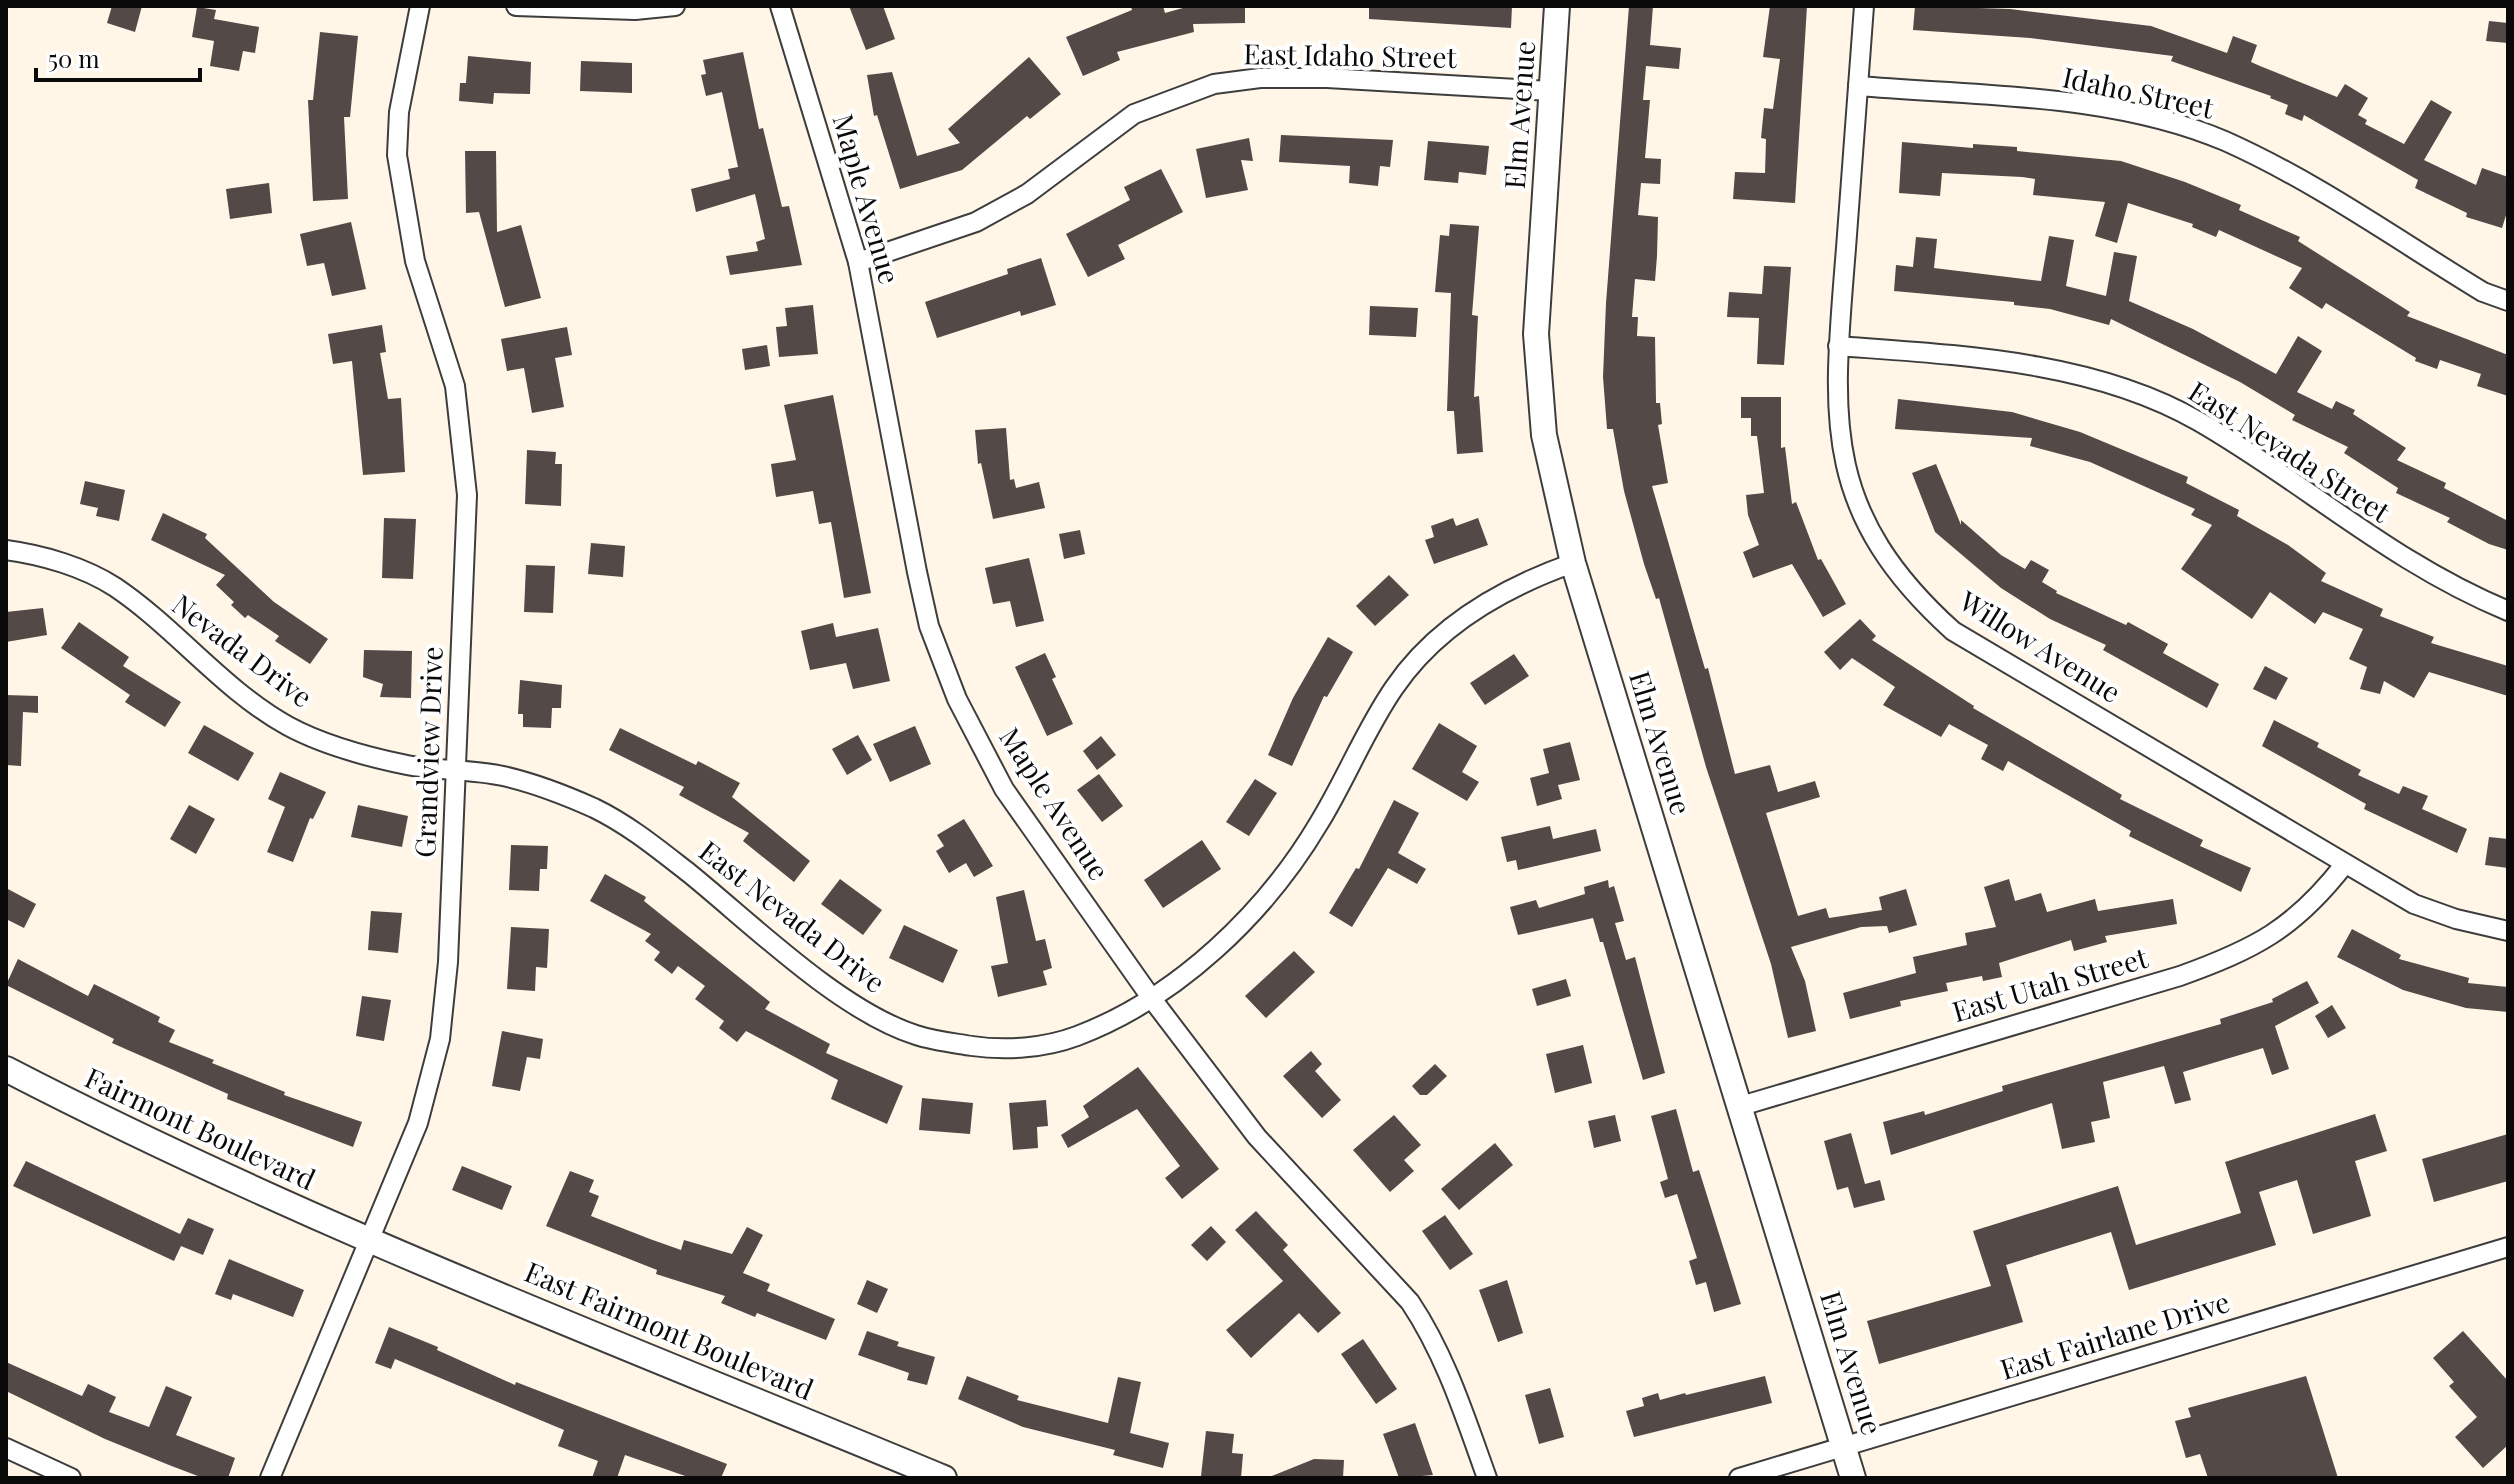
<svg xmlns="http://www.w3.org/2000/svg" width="2514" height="1484" font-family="'Playfair Display',serif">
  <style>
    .building { fill: #534947 }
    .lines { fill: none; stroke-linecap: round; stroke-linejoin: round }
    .minor-casing { stroke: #3d3d3d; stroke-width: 22 }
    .tertiary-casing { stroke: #3d3d3d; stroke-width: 28 }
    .minor { stroke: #fff; stroke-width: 18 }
    .tertiary { stroke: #fff; stroke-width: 24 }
    .labels { text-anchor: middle; stroke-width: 8; stroke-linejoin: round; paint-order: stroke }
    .street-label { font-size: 28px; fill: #0a0a0a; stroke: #fff }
  </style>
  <rect width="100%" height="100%" fill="#fff6e7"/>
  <g class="building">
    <path d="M112 6H142L135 32 107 23Z"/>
    <path d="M849 6H883L895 39 866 50Z"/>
    <path d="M1131 6H1163L1165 13 1190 6H1245V23L1193 24 1194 32 1117 52 1120 60 1083 76 1066 37 1132 10Z"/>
    <path d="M1369 6H1512L1511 28 1369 19Z"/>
    <path d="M1629 6H1653L1650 45 1681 48 1679 69 1646 66 1643 100H1650L1645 158 1661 159 1660 184 1641 183 1638 215 1658 217 1657 256 1655 281 1635 279 1632 317H1638L1637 336 1655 337 1656 403H1660L1662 424 1658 425 1668 483 1652 486 1705 669 1708 668 1735 774 1770 765 1778 792 1815 781 1820 797 1766 813 1798 916 1826 908 1829 918 1882 910 1879 897 1906 889 1917 925 1889 933 1887 926 1861 927 1791 947 1805 981 1816 1031 1788 1038 1771 964 1706 767 1659 598 1656 599 1644 564 1624 491 1613 429H1607L1603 377 1606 303Z"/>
    <path d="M1770 6H1807L1795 203 1733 199 1735 172 1765 173 1766 139 1761 138 1764 108 1773 109 1780 59 1763 57Z"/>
    <path d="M1915 6 2010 9 2151 26 2227 53 2233 36 2257 45 2251 62 2260 66 2337 97 2345 84 2368 98 2358 115 2367 120 2365 124 2404 144 2431 100 2452 112 2424 160 2476 185 2482 168 2508 177V209L2502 228 2466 217 2467 213 2415 188 2418 180 2304 115 2302 121 2285 114 2288 105 2270 98 2271 96 2171 61 2173 56 2030 38 1913 30Z"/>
    <path d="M197 7 216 10 214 19 259 27 255 53 243 51 239 71 210 66 214 41 192 37Z"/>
    <path d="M2489 21 2508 23V43L2486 41Z"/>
    <path d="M320 32 358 36 350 117H344L348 199 313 201 308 100H313Z"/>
    <path d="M743 52 759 129 763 128 782 207 789 206 802 265 730 275 726 256 758 251 756 242 765 239 755 194 696 212 691 189 730 179 728 169 738 167 722 92 706 96 701 75 706 74 703 60Z"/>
    <path d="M468 56 531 62 530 94 494 93 493 104 459 101 460 83H466Z"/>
    <path d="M1029 57 1061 94 1030 119 1027 116 962 170 900 189 877 115 874 116 867 75 892 72 917 156 960 143 948 129Z"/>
    <path d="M581 61 632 63V93L580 91Z"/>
    <path d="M1281 135 1393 140 1390 167 1380 166 1378 186 1349 183 1350 166 1279 162Z"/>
    <path d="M1249 138 1253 161 1241 160 1248 190 1206 198 1196 149Z"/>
    <path d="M1428 141 1489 146 1486 175 1459 172 1458 183 1424 180Z"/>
    <path d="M1902 142 1973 148V144L2017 147V151L2121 161 2185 182 2241 205 2239 210 2300 237 2298 241 2410 312 2407 316 2508 355V396L2477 386 2481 374 2440 360 2437 369 2415 361 2416 358 2326 303 2322 309 2289 288 2302 268 2219 230 2216 237 2192 227 2193 224 2128 203 2117 243 2095 236 2105 202 2033 195 2035 179 2022 177 1942 173 1940 196 1899 193Z"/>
    <path d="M465 151H496L497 232 521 225 541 298 505 307 479 212 466 213Z"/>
    <path d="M1161 169 1183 212 1118 245 1125 259 1088 277 1066 234 1130 200 1124 187Z"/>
    <path d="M269 183 272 213 230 219 226 189Z"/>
    <path d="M351 222 366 289 332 296 324 263 307 266 300 234Z"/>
    <path d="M1450 224 1479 226 1472 315 1478 316 1474 397 1479 396 1483 452 1457 454 1454 411H1447L1451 293 1435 292 1440 235 1449 236Z"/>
    <path d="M2049 236 2074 240 2066 286 2106 296 2114 252 2137 256 2129 301 2193 329 2276 374 2298 336 2322 351 2297 392 2332 409 2336 401 2355 410 2353 414 2406 448 2397 460 2446 483 2444 488 2508 521V550L2489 544 2447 522 2450 518 2396 493 2398 488 2344 453 2348 447 2292 420 2295 415 2240 382 2111 319 2109 325 2050 309 2014 305V302L1894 291 1896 265 1913 267 1916 237 1937 239 1934 268 2041 281Z"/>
    <path d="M1041 258 1056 305 1021 316 1020 311 937 338 925 302 1008 274 1007 269Z"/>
    <path d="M1764 266 1791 267 1784 365 1757 364 1759 318 1727 317 1729 292 1762 294Z"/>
    <path d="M813 305 818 354 779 357 776 327 787 326 785 308Z"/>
    <path d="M1370 306 1418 308 1416 337 1369 335Z"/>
    <path d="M382 325 386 352 380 353 388 399 401 398 405 472 363 475 352 361 333 364 328 334Z"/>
    <path d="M567 327 572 355 555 358 564 407 532 413 524 368 507 371 501 339Z"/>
    <path d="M767 345 770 366 745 370 742 349Z"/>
    <path d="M833 395 871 593 844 598 831 522 819 524 813 491 776 497 771 464 796 460 784 405Z"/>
    <path d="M1741 397H1781V448L1785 447 1792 504 1796 502 1818 560 1821 559 1846 604 1823 617 1792 564 1753 578 1743 552 1759 545 1748 515 1746 495 1764 493 1757 436H1751V418H1741Z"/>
    <path d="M1898 399 2012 412 2080 432 2188 477 2186 483 2239 510 2237 516 2288 545 2326 573 2321 581 2383 609 2380 616 2434 637 2431 643 2508 666V696L2429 672 2414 698 2384 681 2380 694 2360 689 2367 667 2349 659 2363 629 2323 612 2315 624 2270 592 2252 619 2181 569 2212 525 2191 515 2195 509 2090 462 2030 446 2032 438 1895 429Z"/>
    <path d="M1006 428 1010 480 1014 479 1016 488 1039 482 1045 508 993 519 981 463 978 464 975 430Z"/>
    <path d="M527 450 556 452 555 464H562L561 506 525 504Z"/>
    <path d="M1936 464 1961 525V520L2001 555 2025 569 2031 560 2049 570 2042 582 2057 591 2056 593 2126 625 2128 622 2168 644 2163 653 2219 684 2207 708 2103 650 2106 645 2050 619 2001 588 1935 532 1912 473Z"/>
    <path d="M85 481 125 490 119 521 96 516 98 508 80 504Z"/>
    <path d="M163 513 207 534 205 538 274 602 328 639 310 664 275 641 279 636 248 615 245 618 231 605 234 602 216 585 225 575 151 540Z"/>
    <path d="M384 518 416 519 413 579 382 578Z"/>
    <path d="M1453 518 1456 526 1478 518 1488 545 1434 564 1425 540 1434 537 1431 526Z"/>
    <path d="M1080 530 1085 554 1064 559 1059 534Z"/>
    <path d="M591 543 625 546 623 577 588 574Z"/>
    <path d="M1029 558 1044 621 1016 627 1010 601 993 604 985 568Z"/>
    <path d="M526 565 555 566 553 613 524 612Z"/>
    <path d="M1389 575 1409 595 1375 626 1356 606Z"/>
    <path d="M43 608 47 635 6 642V612Z"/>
    <path d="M1860 619 1876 636 1872 640 1974 706 1973 708 2122 795 2120 799 2203 840 2200 846 2251 868 2241 892 2129 836 2131 831 2008 761 2003 771 1981 759 1988 745 1949 724 1941 737 1883 705 1895 687 1852 658 1840 670 1824 652Z"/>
    <path d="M79 622 129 657 123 666 181 702 165 727 125 702 130 695 61 648Z"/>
    <path d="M833 623 836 637 878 628 890 681 853 689 846 663 810 670 801 631Z"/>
    <path d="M1328 637 1353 652 1327 697 1324 696 1292 766 1268 755 1293 698Z"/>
    <path d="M364 650 412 651 411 698 380 697 383 684 363 677Z"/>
    <path d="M1045 653 1056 677 1052 679 1073 724 1047 736 1015 667Z"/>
    <path d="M1514 654 1529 676 1485 705 1470 683Z"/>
    <path d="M2265 666 2288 678 2276 700 2253 689Z"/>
    <path d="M520 680 562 685 561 708H552L551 728 523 727V714H518Z"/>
    <path d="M6 695 38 696V713L23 712 21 766 6 765Z"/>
    <path d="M2274 720 2319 743 2317 747 2361 770 2358 775 2399 794 2403 786 2428 796 2422 809 2467 829 2457 853 2364 809 2366 804 2262 746Z"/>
    <path d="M1439 723 1477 746 1462 772 1479 782 1467 801 1412 769Z"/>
    <path d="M204 725 254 753 238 781 188 753Z"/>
    <path d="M915 726 931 764 890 782 873 744Z"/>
    <path d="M620 728 696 765 698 761 740 783 732 797 810 861 794 882 743 841 749 833 679 795 684 787 609 750Z"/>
    <path d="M858 735 872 760 847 775 832 749Z"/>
    <path d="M1101 736 1116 755 1097 770 1083 751Z"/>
    <path d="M1570 742 1580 780 1558 785 1562 799 1537 806 1530 778 1549 773 1543 749Z"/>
    <path d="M280 772 326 792 313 819 310 818 293 862 267 852 285 807 268 799Z"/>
    <path d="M1099 774 1123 806 1102 822 1077 790Z"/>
    <path d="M1255 779 1277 793 1249 836 1226 822Z"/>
    <path d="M1394 800 1419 813 1398 853 1426 869 1417 884 1388 868 1352 927 1329 913 1356 868 1359 869Z"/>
    <path d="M189 805 215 819 196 854 170 839Z"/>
    <path d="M358 805 408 816 402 847 351 837Z"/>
    <path d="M964 819 993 866 974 877 966 863 949 873 936 851 944 846 937 835Z"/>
    <path d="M1550 826 1553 839 1596 829 1601 851 1518 870 1516 860 1507 862 1501 837Z"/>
    <path d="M2489 837 2508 839V868L2485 865Z"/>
    <path d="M1202 840 1221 869 1163 908 1144 880Z"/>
    <path d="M511 845 548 846 547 869H540L539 891 509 890Z"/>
    <path d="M605 874 646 897 644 901 770 1002 765 1009 830 1044 826 1053 903 1086 887 1124 831 1099 838 1080 746 1031 737 1042 719 1028 724 1021 695 999 705 986 678 966 672 974 654 960 660 952 645 941 651 934 590 901Z"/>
    <path d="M840 879 882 910 863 935 821 904Z"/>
    <path d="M2009 879 2015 901 2041 893 2047 912 2095 899 2098 911 2173 899 2177 924 2105 936 2107 942 2074 951 2071 940 1999 963 2002 977 1983 981 1982 976 1946 983 1948 991 1900 1001 1901 1006 1850 1019 1843 993 1916 973 1913 957 1967 945 1965 933 1996 927 1984 887Z"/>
    <path d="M1608 880 1609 888 1614 886 1624 921 1615 923 1626 960 1635 957 1665 1073 1643 1080 1603 942H1600L1593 918 1518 935 1510 907 1536 900 1539 908 1585 894 1584 887Z"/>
    <path d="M6 888 36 904 24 928 6 919Z"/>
    <path d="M1024 890 1036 941 1045 939 1052 968 1043 971 1047 985 998 997 991 966 1008 963 996 897Z"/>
    <path d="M371 911 402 913 398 953 368 950Z"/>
    <path d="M904 925 958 950 943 983 889 958Z"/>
    <path d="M511 927 549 929 547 968 536 967 535 991 507 989Z"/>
    <path d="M2352 929 2401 955 2399 959 2469 978 2468 983 2508 987V1012L2466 1008 2403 990 2337 957Z"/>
    <path d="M1294 951 1315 972 1266 1018 1245 996Z"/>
    <path d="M18 959 88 996 94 984 160 1017 158 1022 175 1030 169 1042 214 1060 212 1063 285 1092 284 1095 362 1122 353 1147 227 1099 228 1094 112 1043 114 1039 6 985Z"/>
    <path d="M1566 979 1571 996 1537 1006 1532 989Z"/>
    <path d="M2307 981 2319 1003 2275 1026 2289 1069 2272 1075 2263 1048 2183 1072 2191 1100 2175 1104 2164 1066 2103 1082 2110 1118 2091 1122 2095 1142 2062 1149 2052 1103 1891 1155 1883 1122 1924 1111 1925 1115 2003 1091 2002 1086 2221 1024 2220 1019 2273 1002 2272 999Z"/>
    <path d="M362 996 391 1000 384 1041 356 1036Z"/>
    <path d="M2332 1005 2346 1028 2328 1038 2315 1016Z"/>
    <path d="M502 1031 543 1039 540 1059 527 1057 520 1091 492 1086Z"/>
    <path d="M1583 1045 1592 1083 1555 1093 1546 1054Z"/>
    <path d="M1311 1051 1322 1064 1315 1071 1341 1100 1322 1118 1283 1076Z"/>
    <path d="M1435 1064 1447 1076 1427 1095H1420L1412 1086Z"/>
    <path d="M1138 1067 1219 1169 1182 1199 1165 1178 1180 1166 1137 1109 1068 1148 1061 1135 1089 1117 1083 1106Z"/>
    <path d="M922 1098 973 1103 970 1134 919 1130Z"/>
    <path d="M1046 1100 1048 1126 1037 1127 1038 1148 1013 1150 1009 1103Z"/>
    <path d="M1676 1109 1693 1172 1699 1170 1741 1304 1714 1312 1706 1282 1696 1285 1689 1261 1697 1258 1677 1194 1665 1198 1660 1182 1668 1179 1651 1116Z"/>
    <path d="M2375 1114 2387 1151 2355 1161 2371 1216 2313 1234 2297 1180 2259 1192 2276 1245 2129 1290 2111 1232 2006 1265 2023 1322 1879 1364 1867 1321 1991 1286 1973 1231 2118 1186 2136 1245 2241 1213 2225 1162Z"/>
    <path d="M1394 1115 1421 1145 1404 1160 1414 1171 1390 1192 1353 1150Z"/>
    <path d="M1615 1115 1621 1141 1594 1148 1588 1121Z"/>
    <path d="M1851 1133 1865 1184 1880 1180 1885 1200 1854 1208 1848 1187 1837 1190 1824 1141Z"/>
    <path d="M2508 1134V1181L2434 1202 2422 1159Z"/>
    <path d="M1495 1143 1513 1165 1459 1210 1441 1189Z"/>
    <path d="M26 1161 180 1234 188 1218 214 1229 203 1255 181 1246 174 1261 13 1186Z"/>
    <path d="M462 1166 512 1186 502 1210 452 1190Z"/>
    <path d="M570 1171 594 1180 589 1192 599 1196 591 1216 650 1239 681 1250 684 1240 732 1254 747 1227 763 1235 743 1273 770 1284 767 1291 835 1319 826 1340 757 1313 755 1317 721 1303 725 1296 656 1274 657 1270 546 1226Z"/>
    <path d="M1256 1211 1288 1245 1283 1250 1341 1313 1318 1333 1299 1313 1251 1358 1226 1330 1283 1281 1235 1230Z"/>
    <path d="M1445 1215 1473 1254 1450 1270 1422 1231Z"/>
    <path d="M1211 1226 1226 1242 1207 1261 1191 1245Z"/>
    <path d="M229 1259 304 1290 293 1317 233 1294 231 1300 215 1294Z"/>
    <path d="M867 1280 888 1289 877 1313 857 1304Z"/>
    <path d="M1507 1280 1523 1333 1498 1342 1479 1290Z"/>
    <path d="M389 1327 438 1347 437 1350 515 1385 516 1382 727 1464 721 1478H691L625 1455 617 1478H592L598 1461 558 1446 564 1430 395 1359 391 1369 375 1363Z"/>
    <path d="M867 1331 899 1342 897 1346 935 1357 927 1385 907 1380 909 1373 858 1355Z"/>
    <path d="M2463 1331 2508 1381V1445L2483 1468 2455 1437 2477 1417 2449 1386 2454 1382 2433 1358Z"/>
    <path d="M1363 1339 1397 1389 1376 1404 1341 1354Z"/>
    <path d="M6 1362 82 1396 88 1384 116 1397 109 1412 149 1427 166 1386 192 1397 176 1435 235 1458 228 1478H203L169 1465 105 1439 6 1391Z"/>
    <path d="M967 1376 1019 1396 1017 1400 1108 1423 1118 1377 1141 1382 1130 1433 1169 1443 1163 1468 1113 1455 1115 1450 1023 1427 958 1399Z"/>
    <path d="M1765 1376 1772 1403 1634 1437 1626 1411 1644 1406 1642 1398 1658 1393 1660 1400 1685 1393 1686 1395Z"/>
    <path d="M2306 1376 2338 1478H2208L2200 1454 2186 1458 2175 1421 2191 1417 2188 1408Z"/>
    <path d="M1550 1388 1564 1437 1539 1444 1525 1395Z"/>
    <path d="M1415 1423 1433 1475 1399 1478 1383 1434Z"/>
    <path d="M1206 1431 1234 1434 1232 1453 1243 1454 1241 1478 1201 1476Z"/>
    <path d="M1314 1459 1344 1460 1343 1478H1267Z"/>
  </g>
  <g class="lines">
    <defs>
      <g id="minor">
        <path d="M516 6 635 10 675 6"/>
        <path d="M780 6 858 262 917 572 929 626 957 699 1004 789 1152 999 1257 1137 1410 1302C1446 1356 1465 1417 1487 1478"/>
        <path d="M1864 6C1858 87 1852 168 1846 248 1833 414 1818 509 1953 631L2414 904 2456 919 2508 931"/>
        <path d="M1858 86C1978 96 2112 93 2225 141 2315 181 2399 241 2483 292L2508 301"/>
        <path d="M858 262 976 222 1027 194 1134 114 1214 84 1260 78H1327L1551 91"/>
        <path d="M1838 346C1957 355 2092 360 2198 421 2306 483 2390 562 2508 611"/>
        <path d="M6 550C43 555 84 567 115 587 176 628 223 690 288 726 323 745 368 757 407 765 438 771 472 769 503 776 534 783 565 795 594 808 629 825 658 849 689 873 752 924 840 1011 916 1035 934 1041 954 1043 972 1046 1006 1051 1045 1048 1077 1036 1177 998 1265 914 1319 823 1346 779 1365 730 1394 688 1436 626 1505 587 1573 563"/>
        <path d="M1741 1106 2180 976C2255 949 2294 929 2344 865"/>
        <path d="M6 1448 71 1478"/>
        <path d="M270 1478 418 1123 440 1039 448 962 467 495 455 386 415 261 397 155 399 112 420 6"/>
        <path d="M1739 1478 2508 1247"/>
      </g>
      <g id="tertiary">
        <path d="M1557 6 1536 334 1544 435 1573 563 1853 1478"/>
        <path d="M6 1069C309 1226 629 1347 944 1478"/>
      </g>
    </defs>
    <use href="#minor" class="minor-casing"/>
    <use href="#tertiary" class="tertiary-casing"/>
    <use href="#minor" class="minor"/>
    <use href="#tertiary" class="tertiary"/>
  </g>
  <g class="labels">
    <g class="street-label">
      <text transform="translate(1350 56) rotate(1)" y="10">East Idaho Street</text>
      <text transform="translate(2138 93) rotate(12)" y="10">Idaho Street</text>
      <text transform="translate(1520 115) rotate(-86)" y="10">Elm Avenue</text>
      <text transform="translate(866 199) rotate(74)" y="10">Maple Avenue</text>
      <text transform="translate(2289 452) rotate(33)" y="10">East Nevada Street</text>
      <text transform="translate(2040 647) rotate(32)" y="10">Willow Avenue</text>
      <text transform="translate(242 651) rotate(37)" y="10">Nevada Drive</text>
      <text transform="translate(1660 743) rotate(73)" y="10">Elm Avenue</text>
      <text transform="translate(429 752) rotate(-88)" y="10">Grandview Drive</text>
      <text transform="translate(1054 804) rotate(57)" y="10">Maple Avenue</text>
      <text transform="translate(792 917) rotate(38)" y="10">East Nevada Drive</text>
      <text transform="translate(2050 985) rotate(-16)" y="10">East Utah Street</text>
      <text transform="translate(200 1129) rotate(25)" y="10">Fairmont Boulevard</text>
      <text transform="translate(669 1331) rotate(23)" y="10">East Fairmont Boulevard</text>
      <text transform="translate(2115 1336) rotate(-17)" y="10">East Fairlane Drive</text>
      <text transform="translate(1851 1363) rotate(73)" y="10">Elm Avenue</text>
    </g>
  </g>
  <rect width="2514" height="1484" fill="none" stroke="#0a0a0a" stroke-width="16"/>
  <path d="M36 68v12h164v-12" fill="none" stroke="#0a0a0a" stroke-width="4"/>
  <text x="48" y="68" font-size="24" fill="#0a0a0a" stroke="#ffffff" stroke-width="6" paint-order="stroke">50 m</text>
</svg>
